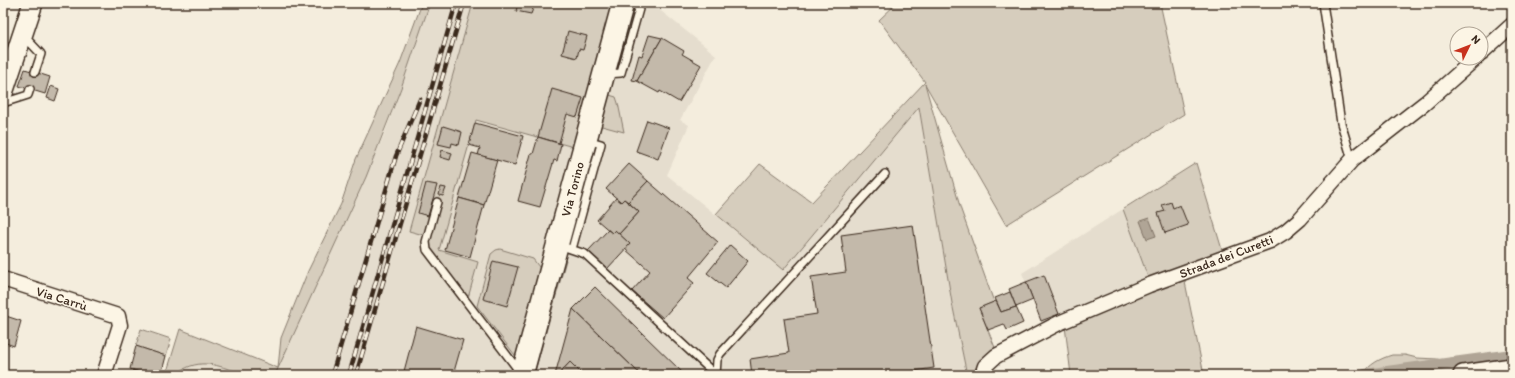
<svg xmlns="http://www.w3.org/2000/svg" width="1515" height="378" font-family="Itim,sans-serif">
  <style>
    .built { fill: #e5ddce }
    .green { fill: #d6cdbd; stroke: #887c6e }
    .water { fill: #b0a596; stroke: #817466 }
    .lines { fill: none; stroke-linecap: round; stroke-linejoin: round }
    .canal { stroke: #b0a596; stroke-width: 12 }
    .building { fill: #c3b9aa; stroke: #3b2a1e }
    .lane-casing { stroke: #3b2a1e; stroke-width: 10 }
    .street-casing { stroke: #3b2a1e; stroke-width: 17 }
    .secondary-casing { stroke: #3b2a1e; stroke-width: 22 }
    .primary-casing { stroke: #3b2a1e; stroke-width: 24 }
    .lane { stroke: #fcf5e5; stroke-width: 7 }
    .street { stroke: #fcf5e5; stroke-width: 14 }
    .secondary { stroke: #fcf5e5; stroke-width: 19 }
    .primary { stroke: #fcf5e5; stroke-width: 21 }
    .rail-casing { stroke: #3b2a1e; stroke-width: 4.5 }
    .rail { stroke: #fcf5e5; stroke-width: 3; stroke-dasharray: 9; stroke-linecap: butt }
    .labels { text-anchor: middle; stroke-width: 3; stroke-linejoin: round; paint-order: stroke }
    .street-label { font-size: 13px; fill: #3b2a1e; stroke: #fcf5e5 }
  </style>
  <rect width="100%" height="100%" fill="#f4eddd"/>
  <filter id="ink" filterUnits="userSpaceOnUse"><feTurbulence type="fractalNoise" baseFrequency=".025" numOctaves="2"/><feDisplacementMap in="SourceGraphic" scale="8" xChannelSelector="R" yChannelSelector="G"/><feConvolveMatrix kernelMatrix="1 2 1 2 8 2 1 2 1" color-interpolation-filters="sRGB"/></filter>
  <g filter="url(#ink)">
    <g class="built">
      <path d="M430 3H473L443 110 577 148 514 375H166L180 329 278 368 384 135 401 88Z"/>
      <path d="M632 3H651L716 55 680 120 689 125 667 175 782 269 919 107 952 303 967 375H534L571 240 591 150Z"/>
      <path d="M1123 209 1149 280 1043 326 1022 273Z"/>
    </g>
    <g class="green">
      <path d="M422 3H430L401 88 366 177 275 375C264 375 254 376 243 373 221 368 205 357 182 370L180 375H166L180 329 278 368 281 338 308 271 341 204 356 159 400 63Z"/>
      <path d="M473 3H618L577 148 476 120 439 250 478 262 468 298 430 250 429 243 431 237 409 231Z"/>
      <path d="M897 3H1160L1184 114 1006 225 925 84 961 210 994 302 979 308 996 350 978 375H967L952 303 919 107 783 270 716 214 760 164 812 202 925 82 879 20Z"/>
      <path d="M606 94 616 97 618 103 624 132 598 125Z"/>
      <path d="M1196 163 1223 253 1149 280 1123 209Z"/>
      <path d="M500 249 533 259 542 271 518 359 477 306 491 254 496 250Z"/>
      <path d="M561 259 566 260 534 375H529Z"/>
      <path d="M1184 277 1204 375H1071L1065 326Z"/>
      <path d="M141 329 171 339 166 356 136 346Z"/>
      <path d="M1392 355H1405L1417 358 1437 359 1452 362 1462 367 1403 375H1362C1370 364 1379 359 1392 355Z"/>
    </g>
    <path class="water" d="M1149 218 1156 236 1147 239 1140 221Z"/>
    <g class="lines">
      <path class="canal" d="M1365 375 1512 355"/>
    </g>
    <g class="building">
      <path d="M518 3 534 6 531 14 516 11Z"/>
      <path d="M568 31 587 36 583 50 579 49 577 58 562 54Z"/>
      <path d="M649 35 662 38 637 81 632 80 639 55 642 56Z"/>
      <path d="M662 38 684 51 682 54 701 65 679 102 660 91 659 93 637 81Z"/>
      <path d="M25 69 50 77 45 94 19 86Z"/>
      <path d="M51 86 59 89 55 101 47 98Z"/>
      <path d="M552 89 583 98 577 117 567 114 559 143 538 137Z"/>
      <path d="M647 120 669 128 658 159 636 151Z"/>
      <path d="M475 123 523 136 515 165 478 155 480 148 469 145Z"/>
      <path d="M443 126 462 132 459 145 452 143 451 147 438 144Z"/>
      <path d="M538 137 561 144 557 161 554 160 540 207 518 201 531 154H533Z"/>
      <path d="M442 150 452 153 450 160 440 157Z"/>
      <path d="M472 153 497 160 484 205 459 198Z"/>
      <path d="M629 164 648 181 628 202 624 199 621 202 606 189Z"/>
      <path d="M648 181 718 242 688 278 694 283 663 318 632 291 650 271 625 249 630 244 619 234 639 212 628 202Z"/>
      <path d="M426 183 437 185 428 216 418 213Z"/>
      <path d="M441 187 446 188 443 196 439 195Z"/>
      <path d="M459 198 484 205 470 257 445 250Z"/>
      <path d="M616 198 621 202 624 199 639 212 619 234 615 230 612 233 597 220Z"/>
      <path d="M1171 202 1173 208 1180 205 1188 225 1165 233 1158 213 1165 211 1162 205Z"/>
      <path d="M913 225 934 368 888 375H752L750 359 789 353 784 319 817 314 811 277 846 272 841 235Z"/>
      <path d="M608 230 612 233 615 230 630 244 607 269 588 251Z"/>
      <path d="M730 245 748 261 726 288 707 273Z"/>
      <path d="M493 261 518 267 507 306 483 299Z"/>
      <path d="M1044 275 1059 314 1041 321 1026 282Z"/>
      <path d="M1026 282 1033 300 1016 307 1009 289Z"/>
      <path d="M595 287 685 375H641L573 309Z"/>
      <path d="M1010 292 1016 307 1001 312 995 298Z"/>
      <path d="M996 301 1001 312 1016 307 1023 323 1007 330 1004 324 988 330 979 308Z"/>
      <path d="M573 309 641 375H583L570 362 558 375H555Z"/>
      <path d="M3 315 21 321 14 346 3 342Z"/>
      <path d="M416 326 463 340 453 375H403Z"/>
      <path d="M136 346 166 356 161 375H149L130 369Z"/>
      <path d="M570 362 583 375H558Z"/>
      <path d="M133 370 149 375H132Z"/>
    </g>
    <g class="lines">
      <defs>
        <g id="lane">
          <path d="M1323 3 1341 123 1352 160"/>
          <path d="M24 36 41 54 35 72"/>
          <path d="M606 74 621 73 639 9 633 3"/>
          <path d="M3 103 28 95 30 89"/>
          <path d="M437 202 426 242 427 250 519 371"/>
          <path d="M559 245 585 254 716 375"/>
          <path d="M572 249 601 144 587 140"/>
          <path d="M716 375 717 360 720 354 885 174"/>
        </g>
        <g id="street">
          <path d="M1481 53 1512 25"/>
          <path d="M3 279 118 316 120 325 104 375"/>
          <path d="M982 375 985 366 996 356 1059 323 1149 285 1270 241 1286 231 1300 219 1352 160 1425 103 1476 58"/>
        </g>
        <g id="secondary">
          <path d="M3 93 33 3"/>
          <path d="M1463 375 1512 368"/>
        </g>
        <path id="primary" d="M522 375 623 3"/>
      </defs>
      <use href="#lane" class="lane-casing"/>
      <use href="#street" class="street-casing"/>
      <use href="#secondary" class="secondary-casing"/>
      <use href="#primary" class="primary-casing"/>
      <use href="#lane" class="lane"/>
      <use href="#street" class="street"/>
      <use href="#secondary" class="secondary"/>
      <use href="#primary" class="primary"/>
      <defs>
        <g id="rail">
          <path d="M332 375 396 156 420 99"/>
          <path d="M349 375 456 3"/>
          <path d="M356 375 464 3"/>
        </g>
      </defs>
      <use href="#rail" class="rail-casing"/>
      <use href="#rail" class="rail"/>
    </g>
  </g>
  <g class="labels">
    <g class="street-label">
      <text transform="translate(572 189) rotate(-75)" y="5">Via Torino</text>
      <text transform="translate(1226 256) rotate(-21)" y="5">Strada dei Curetti</text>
      <text transform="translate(62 298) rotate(17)" y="5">Via Carrù</text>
    </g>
  </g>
  <rect width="1515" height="378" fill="none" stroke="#fcf5e5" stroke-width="16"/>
  <rect x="8" y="8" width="1499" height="362" fill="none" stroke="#3b2a1e" stroke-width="1.5" filter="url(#ink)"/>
  <g transform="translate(1469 46) rotate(47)"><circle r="19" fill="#fcf5e5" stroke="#afa495"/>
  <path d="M0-3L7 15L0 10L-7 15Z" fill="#c8321e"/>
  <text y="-6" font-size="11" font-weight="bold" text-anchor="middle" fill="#3b2a1e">N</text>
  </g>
</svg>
